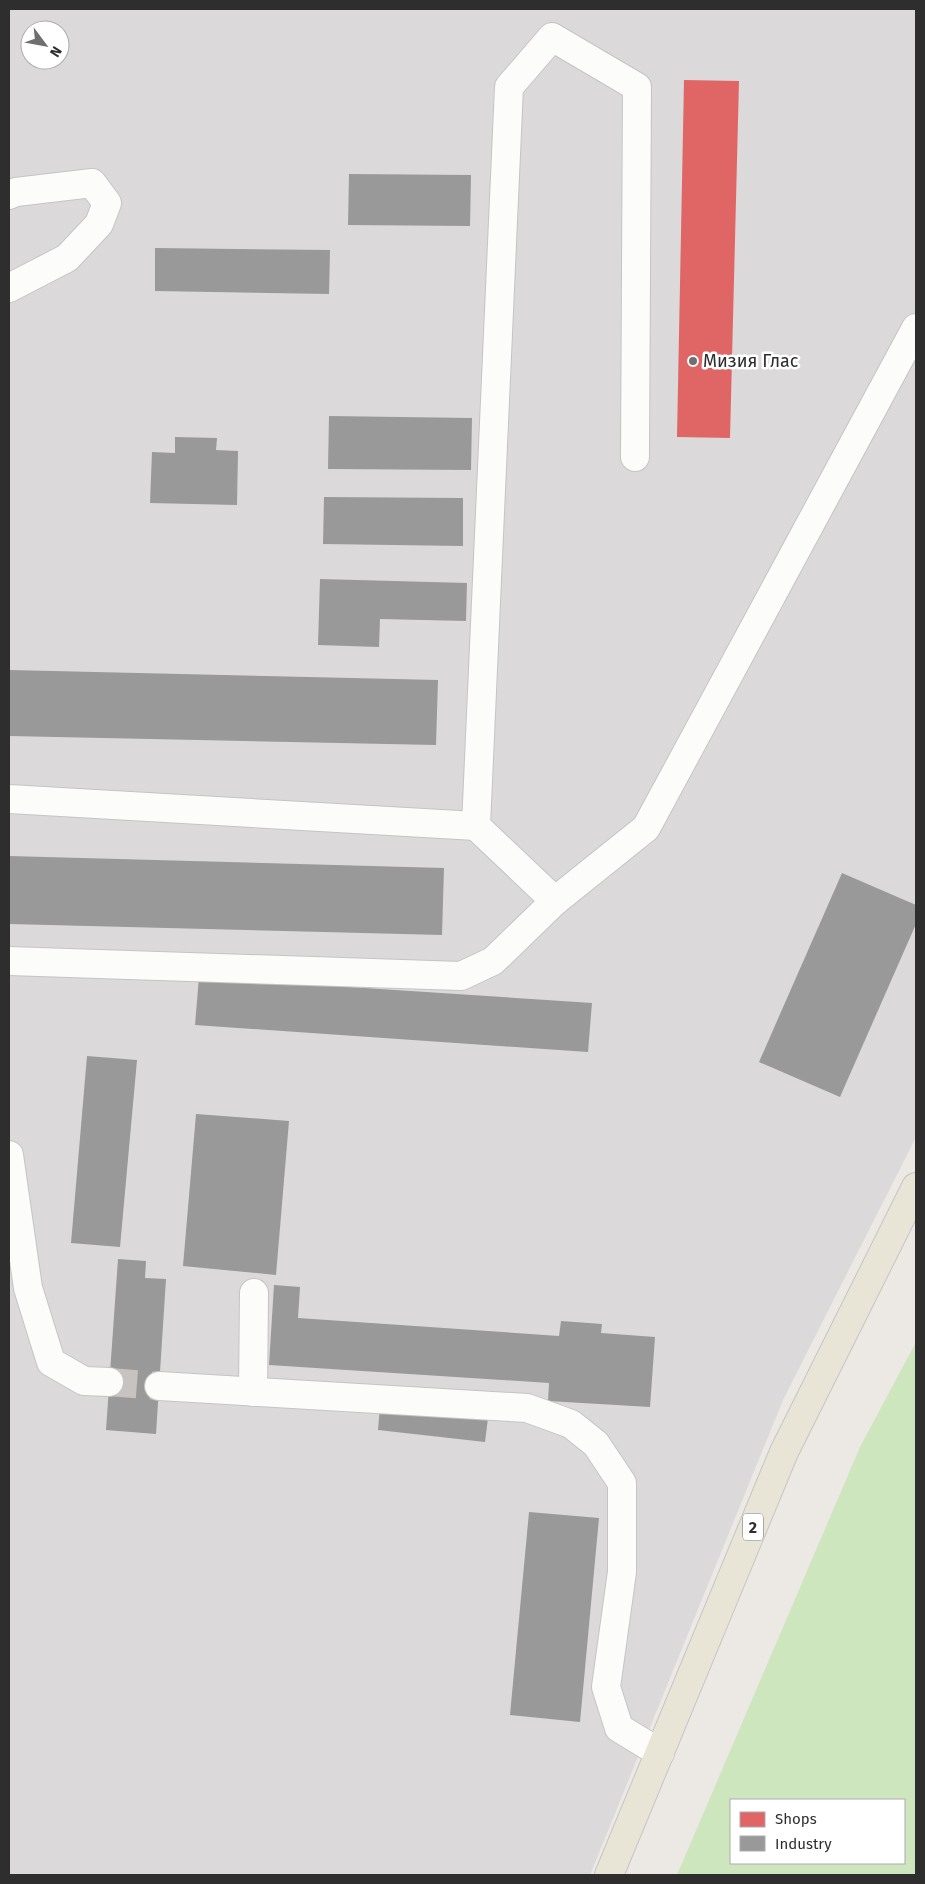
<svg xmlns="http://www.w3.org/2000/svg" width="925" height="1884" font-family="'Fira Sans',sans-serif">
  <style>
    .industrial { fill: #dcd9db; fill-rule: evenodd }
    .green { fill: #cee6be; fill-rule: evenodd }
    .shops { fill: #e06666 }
    .industry { fill: #999 }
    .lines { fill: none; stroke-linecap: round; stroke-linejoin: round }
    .minor-tunnel { stroke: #c6c3c0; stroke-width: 28; stroke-dasharray: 28 14; stroke-linecap: butt }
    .minor-casing { stroke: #c5c4c5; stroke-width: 30 }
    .major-casing { stroke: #c6c5c4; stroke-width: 30 }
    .minor { stroke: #fcfcfb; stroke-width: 28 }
    .major { stroke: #e8e4d6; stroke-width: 28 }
    .poi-dot { fill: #706f6e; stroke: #fff; stroke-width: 2 }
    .labels { text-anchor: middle; stroke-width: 5; stroke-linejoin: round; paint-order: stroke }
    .shield { fill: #fff; stroke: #6d6d6d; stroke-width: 1 }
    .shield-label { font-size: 16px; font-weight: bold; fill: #2e2e2e }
    .poi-label { font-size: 18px; fill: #2e2e2e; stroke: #fff; text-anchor: start }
  </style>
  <rect width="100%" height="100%" fill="#ece8e4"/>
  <path class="industrial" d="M9 9H916V1137L783 1400 590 1875H9ZM30 30H60V60H30Z"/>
  <path class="green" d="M916 1342V1875H677L860 1447ZM731 1800H904V1863H731Z"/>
  <path class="shops" d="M684 80 739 81 730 438 677 437Z"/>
  <g class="industry">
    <path d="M349 174 471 175 470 226 348 225Z"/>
    <path d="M155 248 330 250 329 294 155 291Z"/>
    <path d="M329 416 472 418 471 470 328 469Z"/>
    <path d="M175 437 217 438 216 450 238 451 237 505 150 503 152 452 175 453Z"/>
    <path d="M324 497 463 498V546L323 544Z"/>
    <path d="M320 579 467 583 466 621 380 619 379 647 318 645Z"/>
    <path d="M9 670 438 680 436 745 9 736Z"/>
    <path d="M9 856 444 868 442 935 9 924Z"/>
    <path d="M842 873 916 905V924L840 1097 759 1062Z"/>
    <path d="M199 977 592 1003 588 1052 195 1025Z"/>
    <path d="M87 1056 137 1060 120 1247 71 1243Z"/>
    <path d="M196 1114 289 1121 276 1275 183 1266Z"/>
    <path d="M118 1259 146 1261 145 1278 166 1279 156 1434 106 1430Z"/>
    <path d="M274 1285 300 1287 298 1318 559 1336 561 1321 602 1324 601 1333 655 1337 650 1407 548 1401 549 1383 269 1365Z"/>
    <path d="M380 1406 488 1418 485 1442 378 1430Z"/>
    <path d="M529 1512 599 1518 580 1722 510 1715Z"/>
  </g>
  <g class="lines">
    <path class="minor-tunnel" d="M109 1382 159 1386"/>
    <defs>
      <g id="minor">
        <path d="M9 195 16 192 92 183 107 203 99 224 67 258 9 288"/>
        <path d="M9 799 476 826"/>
        <path d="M555 901 476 826 509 87 552 37 637 87 635 457"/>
        <path d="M9 961 461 976 493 961 555 901 646 828 916 328"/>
        <path d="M9 1155 28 1288 51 1362 84 1381 109 1382"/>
        <path d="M159 1386 527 1408 571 1424 596 1444 622 1483V1572L606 1687 619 1728 660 1753"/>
        <path d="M253 1392 254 1293"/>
      </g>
      <path id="major" d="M609 1875 784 1452 916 1187"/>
    </defs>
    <use href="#minor" class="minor-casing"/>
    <use href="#major" class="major-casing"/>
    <use href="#minor" class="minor"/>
    <use href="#major" class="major"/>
  </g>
  <circle class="poi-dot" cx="693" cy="361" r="5"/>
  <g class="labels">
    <rect class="shield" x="743" y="1513.5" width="20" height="27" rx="4"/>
    <g class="shield-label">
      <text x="753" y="1533">2</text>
    </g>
    <g class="poi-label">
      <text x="703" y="367">Мизия Глас</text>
    </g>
  </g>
  <rect width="925" height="1884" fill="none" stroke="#2e2e2e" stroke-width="20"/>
  <rect x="730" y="1799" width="175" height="65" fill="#ffffff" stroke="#ababab"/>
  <rect x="740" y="1812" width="25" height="15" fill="#e06666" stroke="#ababab"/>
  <text x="775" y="1824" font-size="15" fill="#2e2e2e">Shops</text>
  <rect x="740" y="1836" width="25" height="15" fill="#999999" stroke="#ababab"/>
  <text x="775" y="1849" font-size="15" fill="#2e2e2e">Industry</text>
  <g transform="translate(45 45) rotate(122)"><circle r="24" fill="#ffffff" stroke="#ababab"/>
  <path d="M0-4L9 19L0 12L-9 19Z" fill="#706f6e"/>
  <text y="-8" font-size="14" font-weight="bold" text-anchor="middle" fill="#2e2e2e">N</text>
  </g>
</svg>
